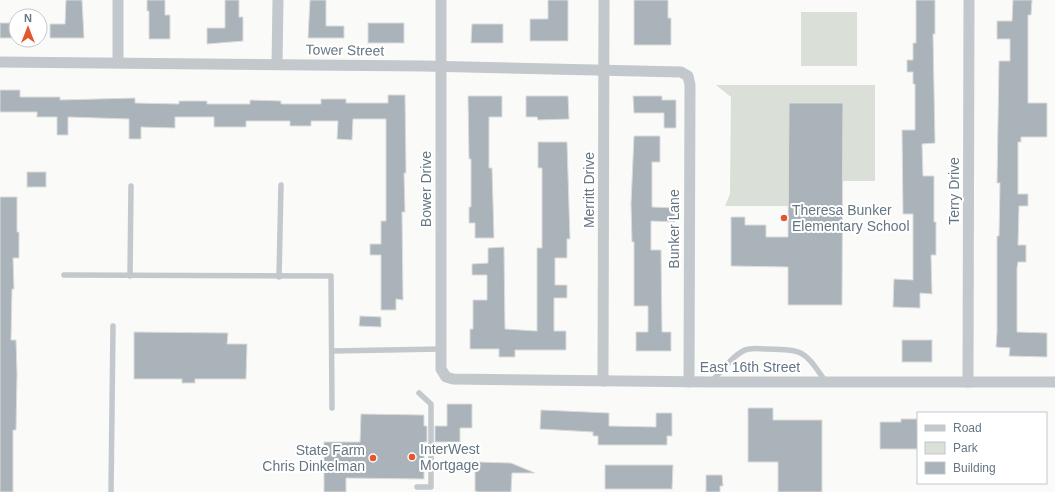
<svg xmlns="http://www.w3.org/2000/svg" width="1055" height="492" viewBox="0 0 1055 492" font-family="Arial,sans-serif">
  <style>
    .green { fill: #dadfd7 }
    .building { fill: #aab3b9; stroke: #dcdcda }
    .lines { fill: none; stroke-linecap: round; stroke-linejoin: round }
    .service { stroke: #c3c8cc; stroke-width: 5.5 }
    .minor { stroke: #c3c8cc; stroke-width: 11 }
    .poi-dot { fill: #e4572e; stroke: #fff; stroke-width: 1.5 }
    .labels { text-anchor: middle; stroke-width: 4; stroke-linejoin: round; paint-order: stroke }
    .street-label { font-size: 14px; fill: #657683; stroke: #fff }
    .poi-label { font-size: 14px; fill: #657683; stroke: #fff; text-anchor: start }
  </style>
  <rect width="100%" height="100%" fill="#fafaf8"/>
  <g class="green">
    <rect x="801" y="12" width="56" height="54"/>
    <polygon points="716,85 875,85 875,181 843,181 843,103 789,103 788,206 725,206 730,194 731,97"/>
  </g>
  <g class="building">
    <polygon points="66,0 82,0 84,38 50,38 50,24 65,24"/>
    <polygon points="147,0 165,0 165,15 170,15 170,39 149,39 149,11 147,11"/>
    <polygon points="225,0 239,0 239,17 243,17 243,41 207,44 207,28 225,28"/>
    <polygon points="310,0 326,0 326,26 344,26 344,38 308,38"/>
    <polygon points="548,0 568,0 568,41 530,41 530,19 548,19"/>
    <polygon points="634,0 668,0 668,18 671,18 671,45 634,45"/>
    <polygon points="916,0 935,0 935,34 933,34 935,143 922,144 923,176 934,176 934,222 936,222 936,255 931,255 932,294 920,293 920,308 893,307 894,279 913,280 913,214 903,214 902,130 915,130 915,84 913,84 913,72 907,72 907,60 913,60 913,43 916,43"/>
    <polygon points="1013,0 1032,0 1031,15 1028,15 1028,103 1047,103 1047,137 1021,137 1021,142 1018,142 1018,194 1028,194 1028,206 1019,206 1018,245 1026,245 1026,262 1018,262 1017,268 1017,332 1047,333 1047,357 1009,356 1010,348 996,347 997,332 997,236 999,236 1000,183 997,183 999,61 1010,61 1010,39 997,39 997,21 1012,21"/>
    <rect x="0" y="23" width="16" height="15"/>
    <rect x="368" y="23" width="36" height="20"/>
    <polygon points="472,24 503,24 503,43 471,43"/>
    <polygon points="0,90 20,90 20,97 60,97 60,100 135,98 135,103 179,104 179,101 207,101 207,104 250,104 250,100 281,101 281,104 321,104 321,99 346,99 346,103 388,103 388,95 405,95 406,173 404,173 405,212 402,212 403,300 396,299 396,310 381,310 381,255 370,255 370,244 381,244 381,221 386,221 386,119 353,119 352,140 337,139 338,121 311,121 311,126 290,126 290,121 246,121 246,127 214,127 214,117 175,117 175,128 141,127 141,139 129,139 129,119 68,117 68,135 57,135 57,117 37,117 37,112 0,112"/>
    <polygon points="468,96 502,96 502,117 489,117 489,168 492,168 494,238 475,238 475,223 469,223 469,207 471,207 471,159 469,159"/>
    <polygon points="526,96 568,96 569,119 538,120 537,117 526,117"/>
    <polygon points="633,96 662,96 662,100 676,100 676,128 664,128 664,113 634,113"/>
    <polygon points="789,103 843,103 842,305 788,305 788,267 731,266 731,217 745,217 745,225 766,225 766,237 788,237"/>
    <polygon points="634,136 660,136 660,162 652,162 652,207 675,208 675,222 651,221 651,250 661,250 662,332 671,332 671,351 636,351 636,332 648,332 648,306 634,306 634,242 632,242 631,204"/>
    <polygon points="538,142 567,142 570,239 567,239 567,258 555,258 555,285 567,285 567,298 554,298 554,331 566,331 566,350 515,350 515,357 499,357 499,349 470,349 470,329 473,329 473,300 487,300 487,275 472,275 472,264 488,263 488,248 504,247 505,329 537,331 537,248 542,248 542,168 538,168"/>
    <rect x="27" y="172" width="19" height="15"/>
    <polygon points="0,197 17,197 17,232 19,232 19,258 13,258 14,289 12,289 11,340 16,340 17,374 16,430 13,430 13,492 0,492"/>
    <polygon points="360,316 381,317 381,327 359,326"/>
    <polygon points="134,332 228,333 227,344 247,344 246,379 195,379 195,383 182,383 182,379 134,379"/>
    <rect x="902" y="340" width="30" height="22"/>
    <polygon points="447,404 472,404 472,428 460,428 460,442 435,442 435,426 447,426"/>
    <polygon points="748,408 773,408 773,420 822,420 822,492 778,492 778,462 748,462"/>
    <polygon points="541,410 609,413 609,426 656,427 656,413 672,413 672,436 667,436 667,445 598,445 598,436 593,436 593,432 540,429"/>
    <polygon points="361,414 424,415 424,426 427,426 427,442 424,442 424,479 346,478 346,492 324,492 324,442 360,442"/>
    <polygon points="901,419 917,419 918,449 880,449 880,422 901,422"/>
    <polygon points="478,462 511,463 535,473 512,473 511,492 478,492 475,491 475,470 478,470"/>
    <polygon points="605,465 673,465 672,489 605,489"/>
    <polygon points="706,475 722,475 723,486 720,486 720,492 706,492"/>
  </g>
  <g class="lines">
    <g class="service">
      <polyline points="64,275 331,276 332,408"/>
      <polyline points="130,276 131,186"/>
      <polyline points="279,277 281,185"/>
      <polyline points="332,351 441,349"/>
      <path d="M 712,381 C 721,372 731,357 743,351 C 750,347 759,349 767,349 C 806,350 804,351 826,382"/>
      <polyline points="417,487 431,487 431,404 419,393"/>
      <polyline points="111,492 113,326"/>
    </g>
    <g class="minor">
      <polyline points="118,0 118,62"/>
      <polyline points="441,0 441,369 446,377 453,379 712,382 1055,382"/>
      <polyline points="0,62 423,66 681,72 688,76 690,85 689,382"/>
      <polyline points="277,64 278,0"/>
      <polyline points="603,381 604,0"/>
      <polyline points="968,382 969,0"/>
    </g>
  </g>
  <g class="poi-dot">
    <circle cx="784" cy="218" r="4"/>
    <circle cx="412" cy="457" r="4"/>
    <circle cx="373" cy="458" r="4"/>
  </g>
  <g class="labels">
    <g class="street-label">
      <text transform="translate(345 50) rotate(1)" y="5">Tower Street</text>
      <text transform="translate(426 189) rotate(-90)" y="5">Bower Drive</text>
      <text transform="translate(589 190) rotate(-90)" y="5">Merritt Drive</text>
      <text transform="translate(954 191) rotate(-90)" y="5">Terry Drive</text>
      <text transform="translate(674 229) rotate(-90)" y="5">Bunker Lane</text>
      <text x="750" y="372">East 16th Street</text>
    </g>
    <g class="poi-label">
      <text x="792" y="215">Theresa Bunker<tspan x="792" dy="16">Elementary School</tspan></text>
      <text x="420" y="454">InterWest<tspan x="420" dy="16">Mortgage</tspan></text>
      <text x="365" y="455" text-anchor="end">State Farm<tspan x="365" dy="16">Chris Dinkelman</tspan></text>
    </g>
  </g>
  <rect x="917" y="412" width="130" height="72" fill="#ffffff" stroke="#c1c8cd"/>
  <rect x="925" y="425" width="20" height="6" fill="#c3c8cc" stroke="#c1c8cd"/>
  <text x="953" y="432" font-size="12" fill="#657683">Road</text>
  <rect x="925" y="442" width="20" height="12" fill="#dadfd7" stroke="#c1c8cd"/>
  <text x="953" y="452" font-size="12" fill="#657683">Park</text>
  <rect x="925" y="462" width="20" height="12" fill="#aab3b9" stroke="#c1c8cd"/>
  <text x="953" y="472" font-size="12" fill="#657683">Building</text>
  <g transform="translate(28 28)"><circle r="19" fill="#ffffff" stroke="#c1c8cd"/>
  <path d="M0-3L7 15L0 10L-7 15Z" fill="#e4572e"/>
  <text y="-6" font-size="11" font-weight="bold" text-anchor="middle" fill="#657683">N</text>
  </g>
</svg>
